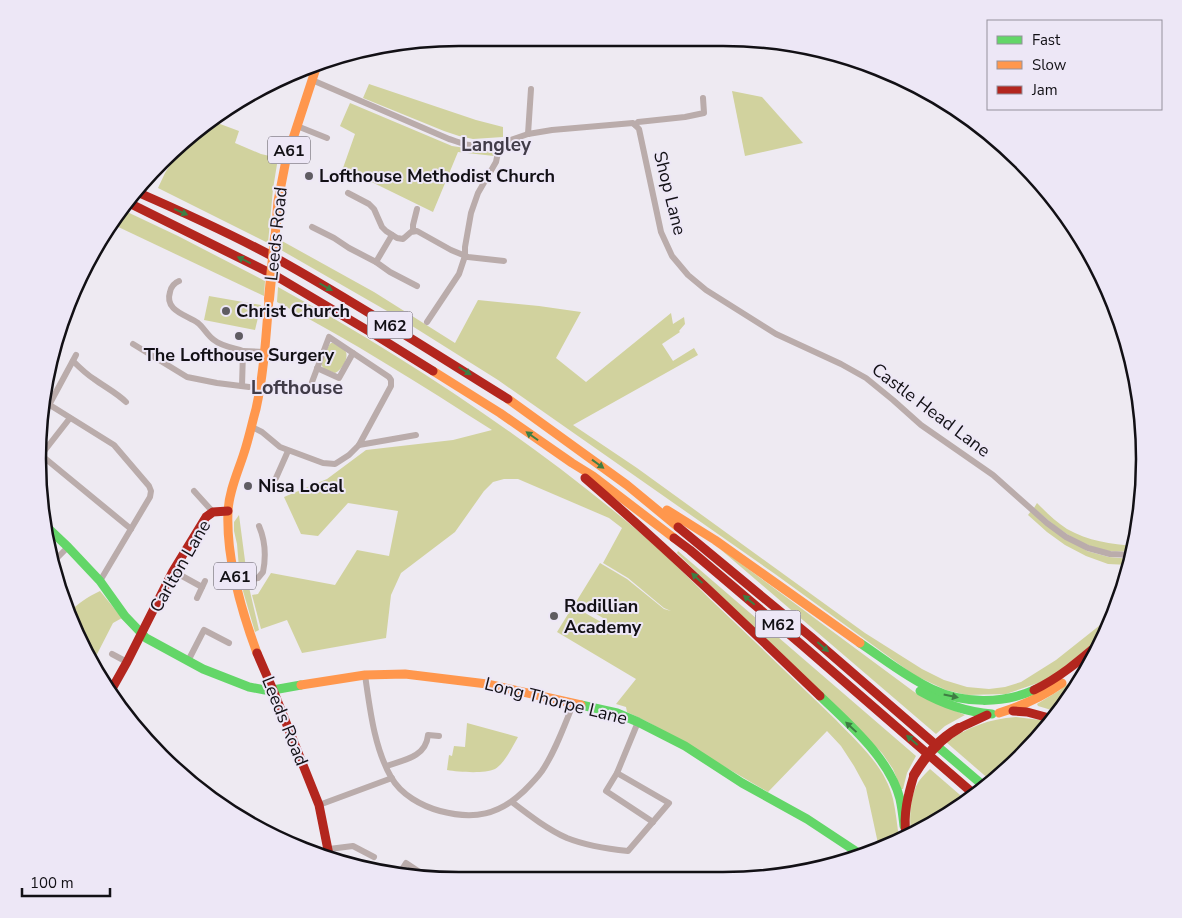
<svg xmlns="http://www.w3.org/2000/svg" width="1182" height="918" viewBox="0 0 1182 918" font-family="'Nunito Sans',sans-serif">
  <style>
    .green { fill: #d1d29e }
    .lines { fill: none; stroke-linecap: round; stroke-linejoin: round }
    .street { stroke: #baacab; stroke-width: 6 }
    .fast { stroke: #63d668; stroke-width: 9 }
    .slow { stroke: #ff974d; stroke-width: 9 }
    .jam { stroke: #b3261e; stroke-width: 9 }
    .slow-bridge { stroke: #ff974d; stroke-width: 10 }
    .jam-bridge { stroke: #b3261e; stroke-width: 10 }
    .oneway { fill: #3f7d43 }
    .poi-dot { fill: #5f5c62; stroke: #ede7f6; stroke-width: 2 }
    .labels { text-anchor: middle; stroke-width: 4; stroke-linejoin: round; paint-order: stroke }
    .shield { fill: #ede7f6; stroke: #545058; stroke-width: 1 }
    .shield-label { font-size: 16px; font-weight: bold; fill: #121015 }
    .poi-label { font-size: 18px; font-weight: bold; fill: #121015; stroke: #ede7f6; text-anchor: start }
    .street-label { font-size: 18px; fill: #121015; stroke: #ede7f6 }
    .neighbourhood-label { font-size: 19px; font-weight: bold; fill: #413c48; stroke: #ede7f6 }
    .quarter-label { font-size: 20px; font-weight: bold; fill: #413c48; stroke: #ede7f6 }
    .rim { fill: none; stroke: #121015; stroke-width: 2.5 }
  </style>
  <rect width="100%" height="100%" fill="#eeeaf2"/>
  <g class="green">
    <polygon points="369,84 476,120 503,127 503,137 473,139 459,136 444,131 363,98"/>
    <polygon points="732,91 762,97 803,143 745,156"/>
    <polygon points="350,103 452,146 465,148 488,149 492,152 494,156 458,152 433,212 343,168 355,134 340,126"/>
    <polygon points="212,121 239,131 235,143 261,154 278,158 273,189 268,243 158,188 165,173 182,145"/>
    <polygon points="123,210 178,236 265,281 264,296 112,224"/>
    <polygon points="282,241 374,292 455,343 478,300 539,306 581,312 556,358 586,382 671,313 673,324 684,317 685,324 679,331 680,332 662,344 673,361 694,348 698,355 573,425 637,468 865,633 922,669 944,680 967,687 989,689 1005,687 1021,682 1056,660 1114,614 1106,633 1058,672 1041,682 1006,694 967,695 946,690 914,675 775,574 498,380 401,319 281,250"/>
    <path d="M 278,287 C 405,357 526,437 637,530 C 663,552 687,576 711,600 C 753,640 795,680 836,720 C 859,744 885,766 893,799 C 896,812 897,825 899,838 L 879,848 L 866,788 L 854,766 L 841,746 L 827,731 L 768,792 L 648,722 L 627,712 L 626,707 L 616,704 L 636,679 L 557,632 L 573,606 L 601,622 L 603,618 L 576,602 L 600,563 L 627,579 L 664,609 L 671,611 L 664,608 L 628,578 L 603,563 L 622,528 L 609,518 L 518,479 L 504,479 L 493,482 L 484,491 L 455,532 L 401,573 L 391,595 L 386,638 L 302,653 L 287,620 L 261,629 L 252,595 L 258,594 L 271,573 L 335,585 L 357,550 L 389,556 L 398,511 L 348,503 L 318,536 L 301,534 L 284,497 L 327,479 L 366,450 L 453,440 L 492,430 C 421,385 351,340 277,302 Z"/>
    <polygon points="209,296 261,305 255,330 204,320"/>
    <path d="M 331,343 L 333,343 C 336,345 341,347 344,349 C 351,356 342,370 335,373 C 330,371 322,370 321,363 L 329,345 Z"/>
    <path d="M 1037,503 C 1046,512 1056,522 1067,529 C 1088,541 1111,544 1135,546 L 1133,552 C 1125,551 1117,552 1109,551 C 1077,545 1057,528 1034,508 Z"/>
    <polygon points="1031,511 1087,551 1109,557 1131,559 1129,565 1108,564 1086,556 1065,545 1047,532 1028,515"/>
    <polygon points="239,515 247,576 241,573 239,568 237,544 234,531 234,522"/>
    <polygon points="720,549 732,557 917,694 965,715 945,726 936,734"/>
    <polygon points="678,551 916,756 907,773 903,789 901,789 893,769 882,753 677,553"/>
    <polygon points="248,583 259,630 255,632 243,591 245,585"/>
    <path d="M 100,591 L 122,618 L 113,623 L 93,662 L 69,614 C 77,603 88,597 100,591 Z"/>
    <polygon points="1087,668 1073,693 1058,712 1038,706 1037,704 1060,690"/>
    <path d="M 1016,717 L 1040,720 L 1049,723 L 1021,757 L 991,781 L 946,742 C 969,727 988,719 1016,717 Z"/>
    <path d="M 467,723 L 518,737 C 513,746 504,764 495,769 C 484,774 459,772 447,770 L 449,755 L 452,756 L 454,746 L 465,747 Z"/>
    <path d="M 930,769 L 967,801 L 957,810 L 911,832 C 909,816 910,795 919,781 C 922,777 926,773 930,769 Z"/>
  </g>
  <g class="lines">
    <g class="street">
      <path d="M 312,80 L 449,139 C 456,141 462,144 470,145 C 480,146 489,144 499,148"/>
      <polyline points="635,125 638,122 685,117 704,113 703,98"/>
      <polyline points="297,126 327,138"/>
      <polyline points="528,134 531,89"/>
      <polyline points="348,193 369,204 374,209 382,227 386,231 397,238 403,239 411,232 417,231 451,250 468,257 504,261"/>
      <polyline points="312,227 334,238 349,248 376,262 390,272 417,286"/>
      <polyline points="413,231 413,225 417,209"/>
      <polyline points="376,262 392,235"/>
      <path d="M 179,281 C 174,283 171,287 170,292 C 164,311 187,315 198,323 C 204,328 208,336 214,340 C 221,346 234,348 243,351"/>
      <polyline points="427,322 459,274 465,256 465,247 471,213 478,193 496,162 499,148 508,141 528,134 552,130 633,123 639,129 661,232 672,256 688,275 706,290 776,334 841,364 866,378 893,400 921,425 993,475 1047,523 1066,537 1088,548 1110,554 1132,555"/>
      <polyline points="133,344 187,377 217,383 249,387"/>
      <path d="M 73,361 C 80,368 86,374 94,379 C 105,387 117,393 126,402"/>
      <polyline points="317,368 339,378 353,353"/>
      <polyline points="242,386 243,351 264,352"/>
      <polyline points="45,402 114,445 149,486 151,491 150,497 100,581"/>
      <polyline points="49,405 76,355"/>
      <polyline points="252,427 262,432 280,447 323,463 335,464 349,455 359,445 391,386 391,380 389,377 329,337 312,382"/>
      <polyline points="359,445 416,435"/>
      <polyline points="41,455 131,529"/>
      <polyline points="38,459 70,418"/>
      <polyline points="276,478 288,451"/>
      <polyline points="194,491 213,512"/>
      <polyline points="55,560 68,547"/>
      <polyline points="173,571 202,587"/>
      <path d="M 236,582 L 258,578 L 263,572 C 266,557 265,540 259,526"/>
      <polyline points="197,598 205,581"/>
      <polyline points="112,654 127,662"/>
      <polyline points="188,661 204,630 229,643"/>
      <path d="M 365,675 C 370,709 374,747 391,777 C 401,795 422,806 440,811 C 474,820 499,815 524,791 C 530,785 537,778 542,771 C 556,750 564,726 574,702"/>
      <polyline points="638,722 617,773 606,791 653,822"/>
      <path d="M 386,766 C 404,760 426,757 428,735 L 439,736"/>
      <path d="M 512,802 C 529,815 547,829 567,838 C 587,846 608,849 628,851 L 669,803 L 617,773"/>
      <polyline points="319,805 392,778"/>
      <polyline points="329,849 353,846 374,857"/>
      <polyline points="398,876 406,863 427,877"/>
    </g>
    <g class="fast">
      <polyline points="49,529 68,547 100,581 125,616 146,638 203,669 249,687 265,690 273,690 301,685"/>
      <path d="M 860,643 C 884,659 906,677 932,689 C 963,704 1003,704 1034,690"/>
      <path d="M 920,691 C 943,704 966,712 992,714"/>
      <path d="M 820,696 C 849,724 890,759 900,799 C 902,808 903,817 904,826"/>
      <polyline points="581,705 617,713 638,722 685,746 742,783 807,819 863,856"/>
      <polyline points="937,746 985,787"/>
    </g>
    <g class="slow">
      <polyline points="275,237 278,201 286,160 317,65"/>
      <polyline points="433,371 500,413 572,463 593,476 674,538"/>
      <polyline points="508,399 627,485 678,527"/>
      <polyline points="667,510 715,540 860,643"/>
      <path d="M 257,653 C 241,610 226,557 228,511 C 229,491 238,472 244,453 C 249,438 252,423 256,409 C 264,373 266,335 269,299"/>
      <polyline points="301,685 365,675 405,674 487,684 581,705"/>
      <path d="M 999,713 C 1022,706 1042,697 1062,683"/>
    </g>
    <g class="jam">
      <path d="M 137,192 C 185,213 234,235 281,261 C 358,304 432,352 508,399"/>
      <polyline points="129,203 276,276 372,333 433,371"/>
      <path d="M 585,478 C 666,548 743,622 820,696"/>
      <polyline points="678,527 811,637 937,746"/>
      <polyline points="674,538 690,550 802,645 975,795"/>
      <polyline points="257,653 273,690 319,805 330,860"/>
      <path d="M 1034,690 C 1059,678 1079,661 1100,643"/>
      <polyline points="109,694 127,662 173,571 206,517 213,512 228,511"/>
      <polyline points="1013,711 1027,712 1053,719"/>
      <polyline points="959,728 987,715"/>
      <path d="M 906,835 C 903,814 908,795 914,775"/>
    </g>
    <polyline class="slow-bridge" points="269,299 275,237"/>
    <path class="jam-bridge" d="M 914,775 C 926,755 939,739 959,728"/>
  </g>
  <defs><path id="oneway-solid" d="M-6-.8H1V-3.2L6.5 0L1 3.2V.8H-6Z" transform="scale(1.25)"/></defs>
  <g class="oneway">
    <use href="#oneway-solid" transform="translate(181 212) rotate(24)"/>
    <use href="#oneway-solid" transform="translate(244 260) rotate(-154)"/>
    <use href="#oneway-solid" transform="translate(326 287) rotate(30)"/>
    <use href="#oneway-solid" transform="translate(465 371) rotate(32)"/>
    <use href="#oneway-solid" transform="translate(532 436) rotate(-145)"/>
    <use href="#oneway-solid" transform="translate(598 464) rotate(36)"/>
    <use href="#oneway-solid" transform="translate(697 578) rotate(-137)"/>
    <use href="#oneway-solid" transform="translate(749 600) rotate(-140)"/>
    <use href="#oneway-solid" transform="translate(823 647) rotate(41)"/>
    <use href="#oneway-solid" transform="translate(951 696) rotate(12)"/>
    <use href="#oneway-solid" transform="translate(851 727) rotate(-137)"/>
    <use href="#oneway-solid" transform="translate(912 740) rotate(-139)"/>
  </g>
  <g class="poi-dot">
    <circle cx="309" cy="176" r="5"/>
    <circle cx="226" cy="311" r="5"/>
    <circle cx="239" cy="336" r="5"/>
    <circle cx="248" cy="486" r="5"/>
    <circle cx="554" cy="616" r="5"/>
  </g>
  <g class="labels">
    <g class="shield">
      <rect x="268" y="136.5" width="42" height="27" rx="4"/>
      <rect x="367.5" y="311.5" width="45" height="27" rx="4"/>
      <rect x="214" y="562.5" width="42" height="27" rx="4"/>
      <rect x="755.5" y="610.5" width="45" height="27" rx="4"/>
    </g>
    <g class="shield-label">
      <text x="289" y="156">A61</text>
      <text x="390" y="331">M62</text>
      <text x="235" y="582">A61</text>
      <text x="778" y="630">M62</text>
    </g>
    <g class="poi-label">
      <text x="319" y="182">Lofthouse Methodist Church</text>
      <text x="236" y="317">Christ Church</text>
      <text x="239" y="361" text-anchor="middle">The Lofthouse Surgery</text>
      <text x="258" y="492">Nisa Local</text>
      <text x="564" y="612">Rodillian<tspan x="564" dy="21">Academy</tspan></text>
    </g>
    <g class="street-label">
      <text transform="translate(670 193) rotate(76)" y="6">Shop Lane</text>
      <text transform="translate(276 234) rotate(-84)" y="6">Leeds Road</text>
      <text transform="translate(931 410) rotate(37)" y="6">Castle Head Lane</text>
      <text transform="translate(180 566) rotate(-60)" y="6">Carlton Lane</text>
      <text transform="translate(556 701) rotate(14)" y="6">Long Thorpe Lane</text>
      <text transform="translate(285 721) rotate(68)" y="6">Leeds Road</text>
    </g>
    <g class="neighbourhood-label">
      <text x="496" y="151">Langley</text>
    </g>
    <g class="quarter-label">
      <text x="297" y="394">Lofthouse</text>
    </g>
  </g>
  <path d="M0 0H1182V918H0ZM459 46H723A413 413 0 0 1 1136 459V459A413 413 0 0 1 723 872H459A413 413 0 0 1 46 459V459A413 413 0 0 1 459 46Z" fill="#ede7f6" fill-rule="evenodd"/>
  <path class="rim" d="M459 46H723A413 413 0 0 1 1136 459V459A413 413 0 0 1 723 872H459A413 413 0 0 1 46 459V459A413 413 0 0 1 459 46Z"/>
  <rect x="987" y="20" width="175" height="90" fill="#ede7f6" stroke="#95919c"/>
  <rect x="997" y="36" width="25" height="8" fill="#63d668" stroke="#95919c"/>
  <text x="1032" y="45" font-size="15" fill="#121015">Fast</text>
  <rect x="997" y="61" width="25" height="8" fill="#ff974d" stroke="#95919c"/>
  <text x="1032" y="70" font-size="15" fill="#121015">Slow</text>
  <rect x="997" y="86" width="25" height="8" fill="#b3261e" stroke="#95919c"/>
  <text x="1032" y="95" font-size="15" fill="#121015">Jam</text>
  <path d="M22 888v8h88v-8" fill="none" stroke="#121015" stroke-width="2.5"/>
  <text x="30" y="888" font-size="15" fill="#121015" stroke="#ede7f6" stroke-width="4" paint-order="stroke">100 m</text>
</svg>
